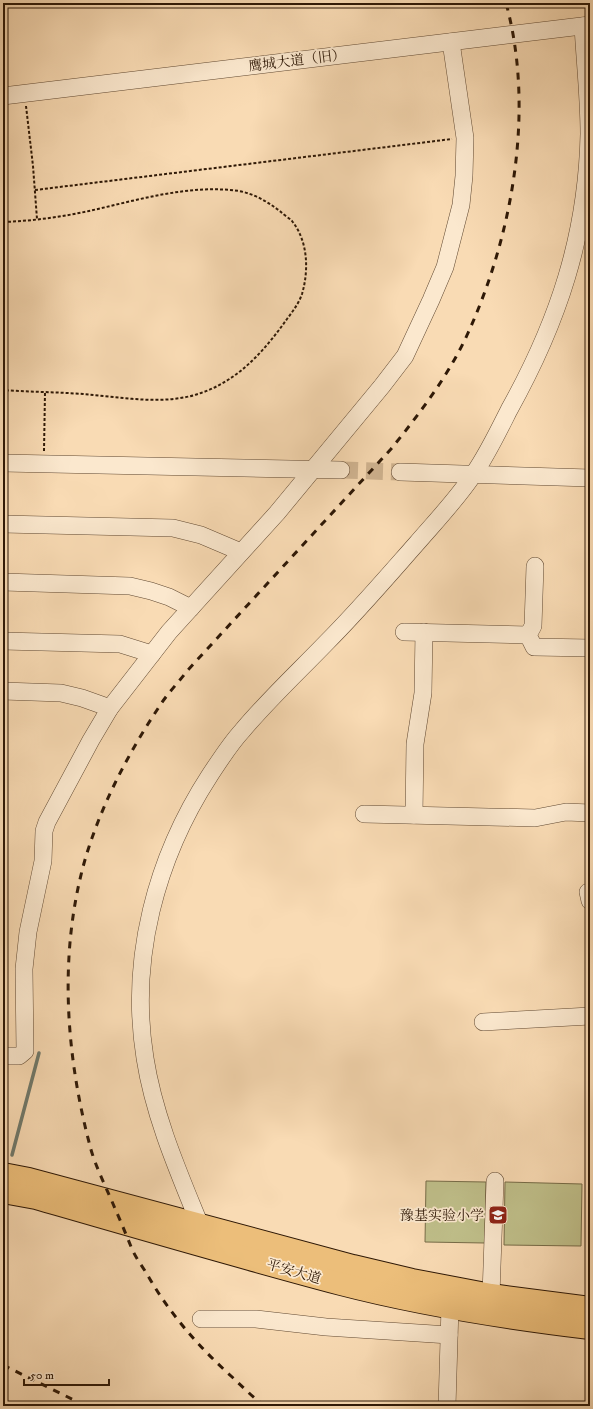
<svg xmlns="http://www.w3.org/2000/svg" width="593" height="1409" viewBox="0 0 593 1409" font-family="'IM FELL DW Pica','Noto Serif SC',serif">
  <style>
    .garden { fill: #c0c08b; stroke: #776c48 }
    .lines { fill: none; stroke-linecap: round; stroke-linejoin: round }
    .stream { stroke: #717a6c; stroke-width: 3.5 }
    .minor-tunnel { stroke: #d0b491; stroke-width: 17; stroke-dasharray: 17 8; stroke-linecap: butt }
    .minor-casing { stroke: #614932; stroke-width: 18 }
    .major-casing { stroke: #2e1806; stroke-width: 24 }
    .path { stroke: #2e1806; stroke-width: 2; stroke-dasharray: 3 2; stroke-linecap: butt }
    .minor { stroke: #fbe8ce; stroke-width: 17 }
    .major { stroke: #ecbe7a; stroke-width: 22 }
    .rail { stroke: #2e1806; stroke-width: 3; stroke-dasharray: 7 7; stroke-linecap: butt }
    .labels { text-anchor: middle; stroke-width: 3.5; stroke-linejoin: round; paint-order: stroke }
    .street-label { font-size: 14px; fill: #2e1806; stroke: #fbe8ce }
    .poi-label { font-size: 14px; fill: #2e1806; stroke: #fbe8ce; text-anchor: end }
  </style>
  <rect width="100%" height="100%" fill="#f9dbb4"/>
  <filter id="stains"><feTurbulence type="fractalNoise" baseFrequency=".005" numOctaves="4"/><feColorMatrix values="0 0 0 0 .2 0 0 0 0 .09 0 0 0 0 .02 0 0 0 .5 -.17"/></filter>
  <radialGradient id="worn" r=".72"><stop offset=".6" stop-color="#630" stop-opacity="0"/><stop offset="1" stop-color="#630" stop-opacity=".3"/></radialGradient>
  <g class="garden">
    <polygon points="426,1181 486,1182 485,1243 425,1242"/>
    <polygon points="505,1182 582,1184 581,1246 504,1245"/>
  </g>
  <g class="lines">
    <polyline class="stream" points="12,1155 39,1053"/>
    <polyline class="minor-tunnel" points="341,470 400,472"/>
    <g class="minor-casing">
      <g id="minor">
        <polyline points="3,96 590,25"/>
        <polyline points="3,463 341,470"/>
        <polyline points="400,472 590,478"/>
        <polyline points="3,524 173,528 201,535 241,552"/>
        <polyline points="535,566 533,626 528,635 534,647 590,648"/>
        <polyline points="3,582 130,586 151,591 169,597 191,608"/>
        <polyline points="404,632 528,635"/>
        <polyline points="3,641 120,644 152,654"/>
        <polyline points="3,691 61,693 82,698 110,708"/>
        <polyline points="364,814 535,818 566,812 590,813"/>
        <polyline points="414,815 415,744 423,693 424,632"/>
        <polyline points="588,892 590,901"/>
        <polyline points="483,1022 590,1016"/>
        <polyline points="3,1056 19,1056 25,1051 24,969 28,932 43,861 44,831 47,822 91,740 110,708 169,632 277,513 382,386 405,356 431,300 445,267 461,205 464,176 465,138 451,42"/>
        <path d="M 200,1225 C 178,1171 154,1116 145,1058 C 129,959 156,858 210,775 C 220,760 230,744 242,731 C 268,700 298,672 326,643 C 358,611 387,577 417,543 C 436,521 457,499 473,475 C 487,455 498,432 509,410 C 558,322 587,236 589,134 C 589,98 585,62 583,26"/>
        <polyline points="489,1307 491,1295 495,1181"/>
        <polyline points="201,1319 256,1319 326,1327 449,1335"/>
        <polyline points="447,1406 450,1307"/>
      </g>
    </g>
    <g class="major-casing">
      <g id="major">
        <polyline points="3,1174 29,1179 353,1266 412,1280 491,1295 590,1308"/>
        <path d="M 3,1192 L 36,1198 C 137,1227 239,1257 341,1284 C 422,1305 506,1318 590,1328"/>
      </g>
    </g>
    <g class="path">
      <polyline points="26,106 33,166 37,219"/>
      <polyline points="35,190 452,139"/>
      <path d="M 3,222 C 32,221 61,217 89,211 C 138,200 189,184 239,191 C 255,194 268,202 281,212 C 284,215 289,218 292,221 C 308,241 309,270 302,294 C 299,303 293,311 287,319 C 265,350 239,380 201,393 C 164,406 121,397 83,394 C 56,392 30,392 3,390"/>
      <polyline points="44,451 45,392"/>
    </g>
    <use href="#minor" class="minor"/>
    <use href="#major" class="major"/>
    <g class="rail">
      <polyline points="3,1365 86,1406"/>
      <path d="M 265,1406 C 253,1398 242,1386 231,1376 C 198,1346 169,1313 147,1274 C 142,1266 136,1258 132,1249 C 127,1237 122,1224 116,1211 C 108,1191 95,1166 90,1146 C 66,1055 59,958 83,867 C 98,811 127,755 159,707 C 167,694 178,683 187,671 L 391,449 C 420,413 449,375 468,333 C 513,234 535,109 506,3"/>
    </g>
  </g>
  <defs>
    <g id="school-square" transform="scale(1)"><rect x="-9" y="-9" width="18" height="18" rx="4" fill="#8f2418" stroke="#fbe8ce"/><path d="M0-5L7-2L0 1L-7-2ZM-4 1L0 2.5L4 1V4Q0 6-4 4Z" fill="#fff"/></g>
  </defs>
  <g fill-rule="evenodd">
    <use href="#school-square" x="498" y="1215"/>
  </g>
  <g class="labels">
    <g class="street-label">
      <text transform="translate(297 60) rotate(-7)" y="5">鹰城大道（旧）</text>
      <text transform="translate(294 1271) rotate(16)" y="5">平安大道</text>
    </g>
    <g class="poi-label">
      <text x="484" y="1220">豫基实验小学</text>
    </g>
  </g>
  <rect width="593" height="1409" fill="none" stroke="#f9dbb4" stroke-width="16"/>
  <rect x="4" y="4" width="585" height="1401" fill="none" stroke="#2e1806" stroke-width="2"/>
  <rect x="8" y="8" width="577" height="1393" fill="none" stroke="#2e1806"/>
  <path d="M24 1379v6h85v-6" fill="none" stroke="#2e1806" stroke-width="2"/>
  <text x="30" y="1379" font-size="12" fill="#2e1806" stroke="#fbe8ce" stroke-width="3" paint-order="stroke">50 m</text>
  <rect width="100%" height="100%" filter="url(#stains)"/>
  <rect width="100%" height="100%" fill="url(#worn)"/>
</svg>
